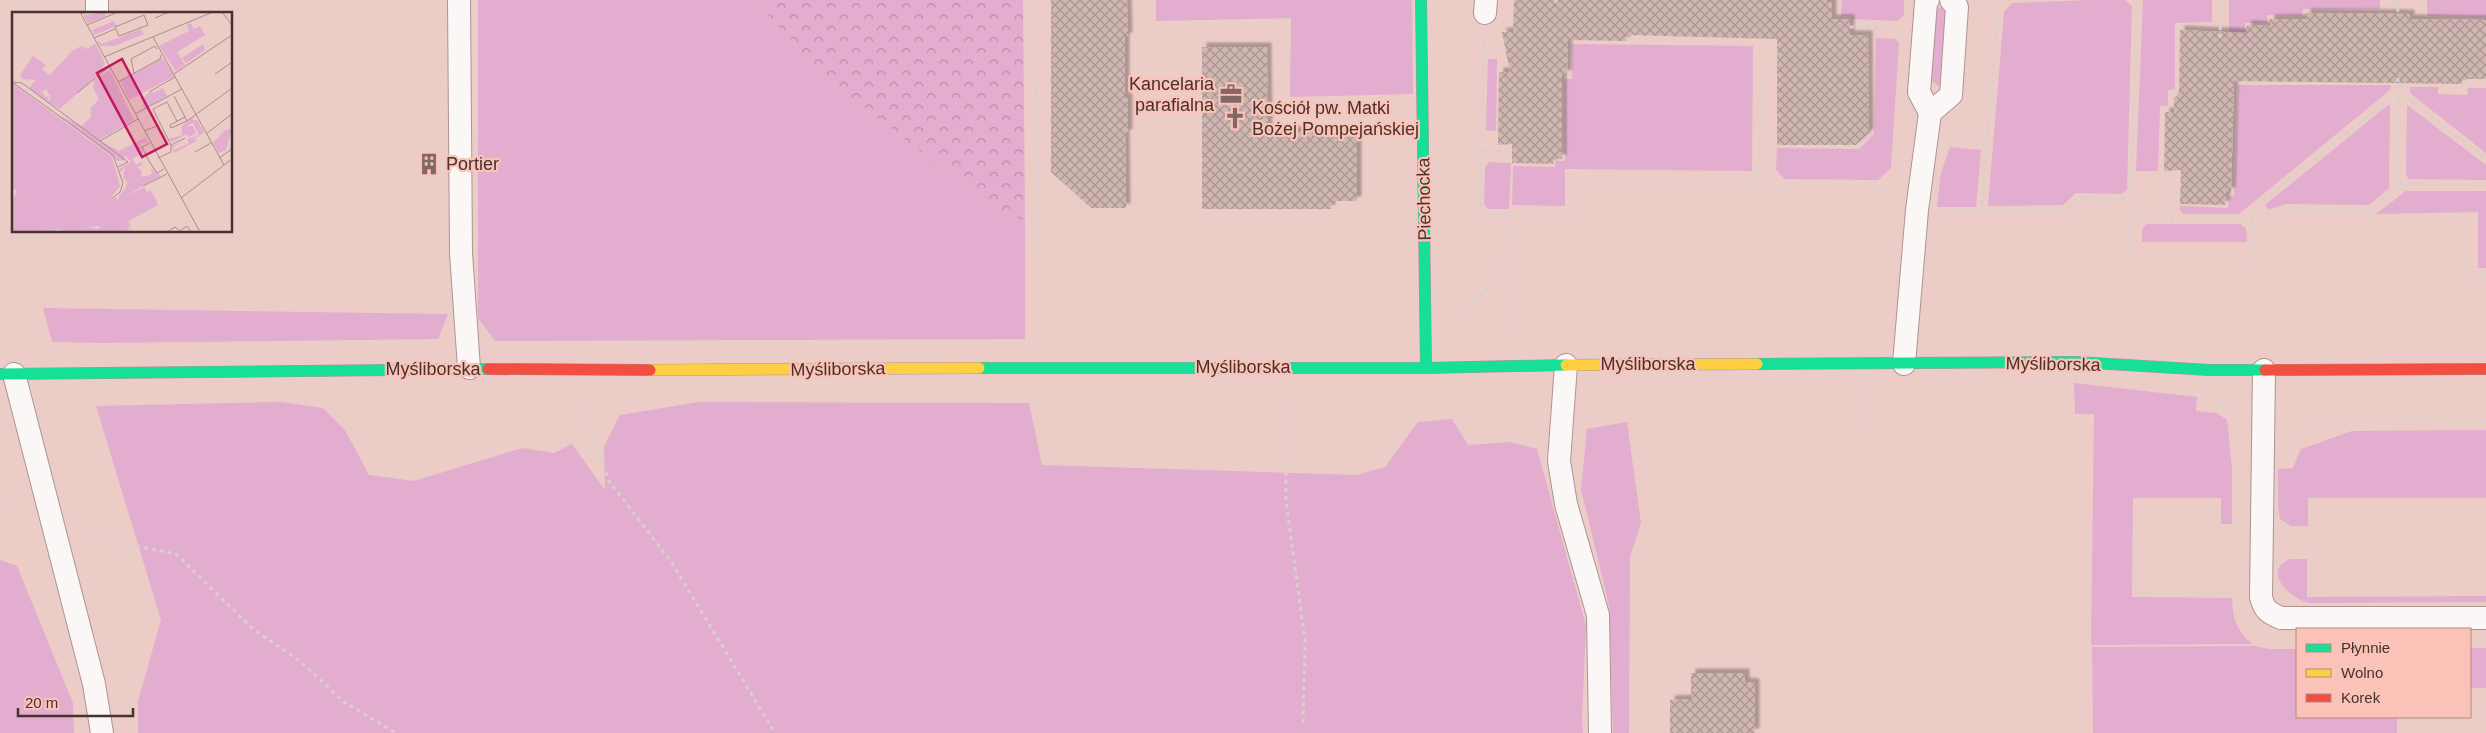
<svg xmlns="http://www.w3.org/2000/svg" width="2486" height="733" viewBox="0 0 2486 733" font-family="Arial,sans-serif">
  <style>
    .green { fill: #e2adce }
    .forest { fill: url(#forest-crowns) }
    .building { fill: url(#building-cross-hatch); filter: url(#shadow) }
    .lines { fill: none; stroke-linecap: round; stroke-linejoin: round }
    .lane-casing { stroke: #ac9491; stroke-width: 24 }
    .fast-casing { stroke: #ac9491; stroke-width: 12 }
    .slow-casing { stroke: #ac9491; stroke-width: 12 }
    .jam-casing { stroke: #ac9491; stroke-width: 12 }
    .path { stroke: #d9cfce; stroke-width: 3; stroke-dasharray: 4 4; stroke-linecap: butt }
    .lane { stroke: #fcf7f7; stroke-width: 22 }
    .fast { stroke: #16e098; stroke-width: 11 }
    .slow { stroke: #ffcf43; stroke-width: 11 }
    .jam { stroke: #f24e42; stroke-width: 11 }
    .labels { text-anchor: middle; stroke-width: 4.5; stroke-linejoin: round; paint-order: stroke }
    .poi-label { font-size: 18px; fill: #48322e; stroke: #fbc2b8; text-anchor: start }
    .street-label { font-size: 18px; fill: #48322e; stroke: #fbc2b8 }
    .inset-road { fill: none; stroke: #aa8e8a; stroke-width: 1 }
    .view { fill: #c2185b; fill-opacity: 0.15; stroke: #c2185b; stroke-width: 2.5 }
    .inset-edge { fill: none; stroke: #48322e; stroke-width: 2.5 }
  </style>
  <defs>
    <pattern id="forest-crowns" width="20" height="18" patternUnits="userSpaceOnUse" patternTransform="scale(1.25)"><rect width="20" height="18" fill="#e2adce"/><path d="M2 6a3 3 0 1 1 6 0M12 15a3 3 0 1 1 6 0" fill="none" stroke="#b98da8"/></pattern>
    <pattern id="building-cross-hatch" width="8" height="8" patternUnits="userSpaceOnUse" patternTransform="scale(1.25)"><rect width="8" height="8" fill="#cfb6b2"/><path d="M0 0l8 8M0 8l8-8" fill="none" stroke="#aa9591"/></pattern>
    <filter id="shadow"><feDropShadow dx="4.5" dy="-4.5" stdDeviation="1" flood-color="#0004"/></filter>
  </defs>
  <rect width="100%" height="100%" fill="#ecccc7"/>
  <g class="green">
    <polygon points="478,0 755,0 821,74 991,206 1025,221 1025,339 495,341 478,318"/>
    <polygon points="1156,0 1412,0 1413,94 1290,97 1291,18 1156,21"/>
    <polygon points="1842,0 1904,0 1904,15 1897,21 1852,19 1852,16 1841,16"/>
    <polygon points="2090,0 2125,0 2132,6 2127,189 2122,194 2076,193 2063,205 1988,206 2004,12 2012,3"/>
    <polygon points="2143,0 2212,0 2212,22 2175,23 2175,89 2168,90 2168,106 2160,106 2158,171 2136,171"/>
    <polygon points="2229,0 2380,0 2380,9 2303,9 2302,16 2267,15 2267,23 2245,23 2245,37 2229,36"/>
    <polygon points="2427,0 2486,0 2486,17 2427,16"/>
    <polygon points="1944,7 1946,10 1942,82 1938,86 1931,80 1936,11 1937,8"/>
    <polygon points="1876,38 1895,39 1899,43 1891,168 1878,180 1785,179 1776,170 1777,148 1859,149 1874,134"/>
    <polygon points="1572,44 1753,46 1752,171 1565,169 1565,206 1512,205 1513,166 1555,167 1556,161 1565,161 1565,79 1572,79"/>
    <polygon points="1488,59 1497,59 1496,131 1486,130"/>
    <polygon points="2238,85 2391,85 2390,90 2239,214 2183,214 2180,210 2180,206 2228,208 2229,196 2234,196"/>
    <polygon points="2410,87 2438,87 2438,94 2467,95 2468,88 2486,88 2486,153 2410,93"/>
    <polygon points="2388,105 2390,105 2389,188 2369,205 2286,204 2268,210 2265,205"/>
    <polygon points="2407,105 2486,165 2486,180 2408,179 2406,173"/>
    <polygon points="1950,147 1981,150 1976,207 1937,207 1941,173"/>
    <polygon points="1489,162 1511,163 1509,209 1488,209 1484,204 1485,168"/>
    <polygon points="2406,191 2486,191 2486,268 2478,268 2478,212 2376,214"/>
    <polygon points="2147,224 2240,224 2246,228 2247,242 2142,242 2142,229"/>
    <polygon points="43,308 448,314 438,339 100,343 52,342"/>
    <path d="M 2074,383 L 2197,397 L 2196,411 L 2217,413 L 2227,420 L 2232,468 L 2232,524 L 2221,524 L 2221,498 L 2133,498 L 2132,597 L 2232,598 C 2233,619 2236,631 2253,644 L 2091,645 L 2094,414 L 2075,414 Z"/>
    <polygon points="281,402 323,408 345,430 369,475 414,481 522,448 554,453 572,444 605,490 604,447 620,415 698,402 1029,403 1042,465 1357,475 1385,467 1418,422 1452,419 1468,445 1510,442 1537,449 1586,626 1582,719 1583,733 138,733 138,701 161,620 96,406"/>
    <polygon points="1627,422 1641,523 1630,557 1629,733 1613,733 1609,605 1581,489 1587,429"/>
    <polygon points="2486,430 2486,498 2308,498 2308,526 2291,526 2280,519 2278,507 2278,469 2293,468 2301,449 2352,431"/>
    <path d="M 2290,559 L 2307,559 L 2307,597 L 2486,596 L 2486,602 L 2308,603 C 2290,598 2261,571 2290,559 Z"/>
    <polygon points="0,560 17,566 73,703 74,733 0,733"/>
    <polygon points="2255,646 2269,649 2297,649 2297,717 2397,717 2397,733 2093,733 2092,647"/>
    <rect x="2470" y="648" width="16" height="40"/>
  </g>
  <polygon class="forest" points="755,0 1023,0 1025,221 991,206 821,74"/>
  <g class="building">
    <polygon points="1051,0 1127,0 1128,37 1125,37 1125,98 1128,98 1128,134 1125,134 1126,208 1091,208 1051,172"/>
    <polygon points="1514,0 1827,0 1827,2 1832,2 1832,19 1850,19 1850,35 1868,35 1869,133 1856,145 1777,145 1777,39 1626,35 1626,41 1568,40 1567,75 1562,74 1562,159 1553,158 1553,164 1512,163 1512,144 1498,145 1499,72 1510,72 1502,32 1513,32"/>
    <polygon points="2306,13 2410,14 2410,19 2486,20 2486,79 2462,79 2462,84 2234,81 2231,192 2226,192 2225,205 2180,204 2181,170 2164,171 2165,112 2174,112 2174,97 2179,96 2180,30 2247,33 2247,25 2270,26 2270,19 2306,19"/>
    <polygon points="1202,47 1267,47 1268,131 1357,131 1357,201 1331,201 1331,209 1202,209"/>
    <polygon points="1691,673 1745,673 1745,682 1755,683 1755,733 1670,733 1670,700 1691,699"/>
  </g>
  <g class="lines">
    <g class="lane-casing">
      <g id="lane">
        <polyline points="97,0 97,14"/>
        <polyline points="459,0 461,253 469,368"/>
        <polyline points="1485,13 1486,0"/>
        <polyline points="1930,113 1951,95 1957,7 1951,0"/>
        <polyline points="1904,364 1917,210 1930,113 1919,92 1926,2 1928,0"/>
        <polyline points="1566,365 1559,461 1566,504 1598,615 1600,733"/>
        <path d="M 2264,370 L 2261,597 C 2264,610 2269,613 2281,618 L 2486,618"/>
        <polyline points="14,374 94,684 102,733"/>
      </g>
    </g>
    <g class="fast-casing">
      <g id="fast">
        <polyline points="1421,0 1426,368"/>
        <polyline points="1757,364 2077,362 2209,370 2265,370"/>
        <polyline points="979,368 1426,368 1566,365"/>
        <polyline points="0,374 488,369"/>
      </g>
    </g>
    <g class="slow-casing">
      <g id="slow">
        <polyline points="1566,365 1757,364"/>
        <polyline points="650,370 979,368"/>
      </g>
    </g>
    <g class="jam-casing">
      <g id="jam">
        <polyline points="488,369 650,370"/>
        <polyline points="2265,370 2486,369"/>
      </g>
    </g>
    <g class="path">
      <polyline points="1034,0 1038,245"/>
      <polyline points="1556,0 1556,3"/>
      <polyline points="2397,0 2398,14"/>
      <polyline points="22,14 31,0"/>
      <polyline points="1850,27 1894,28"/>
      <polyline points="2,37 14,23"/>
      <polyline points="2220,38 2221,0"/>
      <polyline points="1484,44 1480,213 1504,214 1505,332"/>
      <polyline points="1958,141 1987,144"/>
      <polyline points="1481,151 1506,151 1506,144"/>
      <polyline points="1759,185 1762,83 1776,66 1776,47"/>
      <polyline points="2397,186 2398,77"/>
      <polyline points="1948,210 1981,210 1999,0"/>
      <polyline points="1981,210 2068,209 2079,198 2130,199"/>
      <polyline points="1504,214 1574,212 1575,185 1889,187"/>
      <polyline points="2130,218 2251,219 2286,209 2370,209 2399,184 2486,185"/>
      <polyline points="2172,218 2172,171"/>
      <polyline points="1504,231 1519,231"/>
      <polyline points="2129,258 2137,0"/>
      <polyline points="2251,259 2251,219 2256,206 2389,99 2410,99 2486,159"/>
      <polyline points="2465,260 2479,275 2486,275"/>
      <polyline points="1460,311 1488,288 1504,266"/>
      <polyline points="1856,396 1857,424"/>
      <polyline points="1286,400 1286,501 1305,640 1303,726"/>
      <polyline points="584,404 586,421 609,481 672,563 775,733"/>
      <polyline points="2220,405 2232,412"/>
      <polyline points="2295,435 2324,420 2486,421"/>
      <polyline points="0,498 15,507"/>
      <polyline points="89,537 176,554 253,629 301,662 344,702 396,733"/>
      <polyline points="2136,542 2136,592 2230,593"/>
      <polyline points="2314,588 2315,542"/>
      <polyline points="2470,714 2486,713"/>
    </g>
    <use href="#lane" class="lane"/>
    <use href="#fast" class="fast"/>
    <use href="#slow" class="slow"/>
    <use href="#jam" class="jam"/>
  </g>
  <defs>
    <g id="office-bare" transform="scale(1.725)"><path d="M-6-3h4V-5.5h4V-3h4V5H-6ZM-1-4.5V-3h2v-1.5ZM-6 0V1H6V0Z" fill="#816864" stroke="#fbc2b8" stroke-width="2.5" paint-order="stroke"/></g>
    <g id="church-bare" transform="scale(1.725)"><path d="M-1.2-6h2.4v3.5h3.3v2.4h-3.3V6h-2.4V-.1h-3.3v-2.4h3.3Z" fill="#816864" stroke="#fbc2b8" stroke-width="2.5" paint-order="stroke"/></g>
    <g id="building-bare" transform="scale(1.725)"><path d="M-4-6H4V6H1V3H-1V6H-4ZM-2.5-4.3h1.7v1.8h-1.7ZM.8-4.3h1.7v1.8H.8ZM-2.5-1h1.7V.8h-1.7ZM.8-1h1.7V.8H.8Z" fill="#816864" stroke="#fbc2b8" stroke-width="2.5" paint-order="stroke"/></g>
  </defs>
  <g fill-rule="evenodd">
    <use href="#office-bare" x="1231" y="94"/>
    <use href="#church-bare" x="1235" y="118"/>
    <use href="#building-bare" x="429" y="164"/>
  </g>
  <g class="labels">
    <g class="poi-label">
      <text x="1214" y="90" text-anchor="end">Kancelaria<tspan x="1214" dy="21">parafialna</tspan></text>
      <text x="1252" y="114">Kościół pw. Matki<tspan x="1252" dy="21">Bożej Pompejańskiej</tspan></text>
      <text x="446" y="170">Portier</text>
    </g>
    <g class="street-label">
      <text transform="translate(1424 199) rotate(-91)" y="6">Piechocka</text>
      <text x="1648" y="370">Myśliborska</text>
      <text transform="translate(2053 364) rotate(1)" y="6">Myśliborska</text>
      <text x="1243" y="373">Myśliborska</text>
      <text x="433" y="375">Myśliborska</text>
      <text transform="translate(838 369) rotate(-1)" y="6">Myśliborska</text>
    </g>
  </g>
  <g transform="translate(12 12)">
    <rect width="220" height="220" fill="#ecccc7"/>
    <path d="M 70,0 L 74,3 L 92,0 L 94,4 L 76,11 ZM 179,11 L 182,17 L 188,14 L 193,23 L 165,40 L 173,53 L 164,59 L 147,34 L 177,19 L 175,12 ZM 129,17 L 132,22 L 102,34 L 88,34 L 85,29 L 90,32 ZM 191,32 L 193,38 L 174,51 L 170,46 ZM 70,34 L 71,37 L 81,39 L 91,58 L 48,97 L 36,90 L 39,84 L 35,80 L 37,77 L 30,79 L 33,85 L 37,84 L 35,89 L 17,76 L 24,68 L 11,67 L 8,63 L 21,44 L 34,53 L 30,58 L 38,63 L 61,38 ZM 151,46 L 162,64 L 149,71 L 142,63 L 124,73 L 121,86 L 117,88 L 108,69 ZM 98,58 L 122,108 L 87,128 L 107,139 L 134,125 L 136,131 L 128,131 L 131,141 L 120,147 L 124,153 L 129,150 L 131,153 L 124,155 L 129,158 L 130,165 L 140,162 L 139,156 L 149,164 L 132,173 L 127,167 L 117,169 L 111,166 L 113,154 L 109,160 L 107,157 L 119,150 L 113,143 L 112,148 L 106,149 L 46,103 L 70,114 L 79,105 L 79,96 L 87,87 L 81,76 L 82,68 ZM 0,71 L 100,145 L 108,174 L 96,189 L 104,185 L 106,189 L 108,182 L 111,186 L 132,175 L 135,180 L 139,178 L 146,193 L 116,209 L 121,220 L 115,212 L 118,220 L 91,214 L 75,215 L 51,206 L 52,216 L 36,214 L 24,191 L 15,183 L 8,189 L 0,190 L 5,179 L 0,176 ZM 151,76 L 155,84 L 132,97 L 130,87 L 139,79 L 141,81 ZM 183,104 L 180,108 L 185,108 L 192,120 L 182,127 L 186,128 L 162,141 L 160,134 L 172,129 L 161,135 L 162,138 L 177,131 L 175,127 L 187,123 L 181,111 L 174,114 L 181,114 L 184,121 L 177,125 L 174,122 L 160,130 L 156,127 L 170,123 L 170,114 Z" fill="#e2adce"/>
    <path d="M 102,9 L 105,14 L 82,23 L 80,18 ZM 83,31 L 93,51 L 89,58 L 81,40 L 75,40 L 70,34 L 76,37 ZM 143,63 L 149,71 L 121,86 L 124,73 ZM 220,117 L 214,138 L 207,141 L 201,131 L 213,118 ZM 114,164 L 117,169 L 127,167 L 132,173 L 111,186 L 107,184 L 114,176 L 115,169 L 111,166 ZM 15,183 L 26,192 L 36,214 L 52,216 L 48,210 L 51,206 L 75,215 L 86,217 L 90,212 L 116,220 L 55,220 L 44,217 L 43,220 L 3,220 L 0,217 L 0,190 L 8,189 Z" fill="#e2adce"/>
    <path d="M 8,89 L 24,106 L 23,112 L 5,106 L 3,99 Z" fill="#e2adce"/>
    <path class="inset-road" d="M 68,0 L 188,220M 210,0 L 220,13M 132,3 L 136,13 L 107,24 L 103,15 ZM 143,6 L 157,0M 75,13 L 106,0M 141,25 L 212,153M 82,26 L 103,17M 92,45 L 201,0M 122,61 L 119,47 L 143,34 L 145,37M 162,62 L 220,23M 203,62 L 220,50M 0,70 L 101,143 L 111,171 L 108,180 L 99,187M 0,70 L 10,71 L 116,150 L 106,155M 106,70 L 148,47 L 149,43M 137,80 L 163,65M 65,81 L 97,55M 162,84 L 173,105M 123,102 L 170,77M 173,105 L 175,109 L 159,116 L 158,113 ZM 175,109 L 220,76M 132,119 L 147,113M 194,122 L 220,102M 88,129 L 126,107M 138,131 L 130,135 L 137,149 L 145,161 L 152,157M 159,133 L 173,126M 183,140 L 199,131M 146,146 L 159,140 L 159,133 L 141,97 L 155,90 L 165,109M 207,146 L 220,137M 131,174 L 155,162M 169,186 L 220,147M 168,219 L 175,214 L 179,220M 155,220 L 163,215 L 169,220"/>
    <path class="view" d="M 110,47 L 155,132 L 130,145 L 85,61 Z"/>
    <rect width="220" height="220" class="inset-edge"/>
  </g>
  <rect x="2296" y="628" width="175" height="90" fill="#fbc2b8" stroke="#b38881"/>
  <rect x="2306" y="644" width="25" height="8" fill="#16e098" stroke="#b38881"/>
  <text x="2341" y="653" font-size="15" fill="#48322e">Płynnie</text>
  <rect x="2306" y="669" width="25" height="8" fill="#ffcf43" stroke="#b38881"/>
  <text x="2341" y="678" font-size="15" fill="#48322e">Wolno</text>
  <rect x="2306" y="694" width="25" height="8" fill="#f24e42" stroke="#b38881"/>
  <text x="2341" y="703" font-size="15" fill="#48322e">Korek</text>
  <path d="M18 708v8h115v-8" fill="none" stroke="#48322e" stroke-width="2.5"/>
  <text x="25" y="708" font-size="15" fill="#48322e" stroke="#fbc2b8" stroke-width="4" paint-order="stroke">20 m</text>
</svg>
